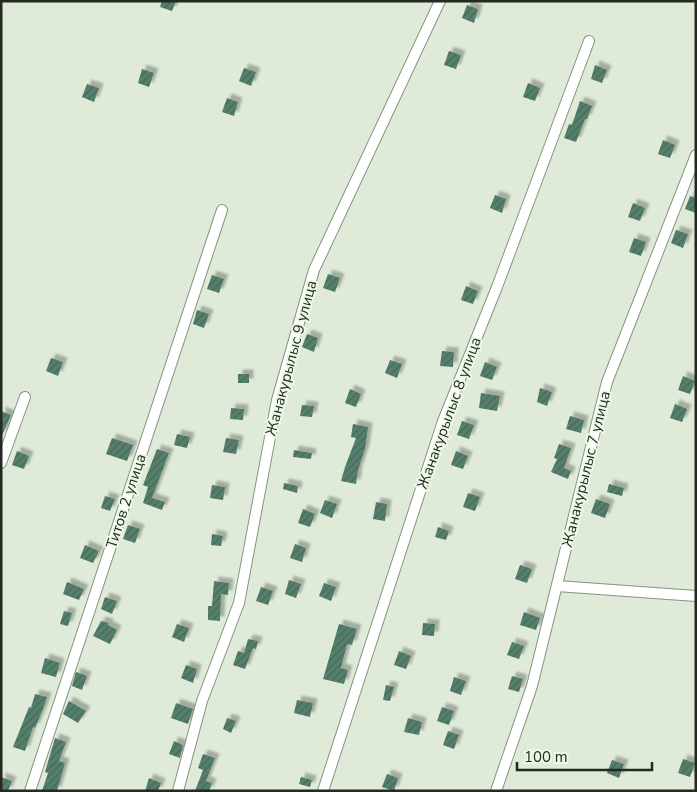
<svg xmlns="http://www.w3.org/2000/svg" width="697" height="792" viewBox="0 0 697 792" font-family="'Nunito Sans',sans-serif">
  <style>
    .building { fill: url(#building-hatch); filter: url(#shadow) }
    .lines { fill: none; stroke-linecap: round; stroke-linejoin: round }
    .minor-casing { stroke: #879381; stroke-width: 12 }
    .minor { stroke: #fff; stroke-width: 10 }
    .labels { text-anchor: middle; stroke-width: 4; stroke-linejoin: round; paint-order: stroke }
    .street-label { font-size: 15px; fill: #242922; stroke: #ecf9e6 }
  </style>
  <defs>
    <pattern id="building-hatch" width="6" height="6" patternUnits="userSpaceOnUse" patternTransform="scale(1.25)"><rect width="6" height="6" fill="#557f6c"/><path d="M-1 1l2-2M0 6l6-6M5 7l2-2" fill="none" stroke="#466858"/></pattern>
    <filter id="shadow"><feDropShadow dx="4.5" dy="-4.5" stdDeviation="1" flood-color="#0004"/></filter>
  </defs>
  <rect width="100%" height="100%" fill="#dfebd8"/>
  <g class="building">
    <polygon points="162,1 176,1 172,11 160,7"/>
    <polygon points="467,5 478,9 474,23 462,18"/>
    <polygon points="449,51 461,55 456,69 444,65"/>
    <polygon points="595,65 607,70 602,83 591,79"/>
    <polygon points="244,68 256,72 251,86 239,81"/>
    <polygon points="142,69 154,73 149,87 138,83"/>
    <polygon points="528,83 540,88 535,101 523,97"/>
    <polygon points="87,84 99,88 94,102 82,97"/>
    <polygon points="227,98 238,102 234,116 222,112"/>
    <polygon points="580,101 592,106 587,119 585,119 576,142 564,138 569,124 572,125"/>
    <polygon points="663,140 675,145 670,158 658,154"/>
    <polygon points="495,195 506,199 502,213 490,208"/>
    <polygon points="690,196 696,198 696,213 685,209"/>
    <polygon points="633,203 645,208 640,221 628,217"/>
    <polygon points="676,230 688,234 683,248 671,243"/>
    <polygon points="634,238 646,242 641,256 629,252"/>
    <polygon points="328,274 340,278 335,292 323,288"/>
    <polygon points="212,275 224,279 219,293 207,289"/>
    <polygon points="466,286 478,291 473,304 461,300"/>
    <polygon points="197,310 209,314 204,328 193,324"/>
    <polygon points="307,334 318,338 314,352 302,347"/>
    <polygon points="442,351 454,352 453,367 440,366"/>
    <polygon points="51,358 63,362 58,376 46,371"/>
    <polygon points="390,360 402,364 397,378 385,373"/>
    <polygon points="485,362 497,367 492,380 480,376"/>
    <rect x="238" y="374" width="11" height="9"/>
    <polygon points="683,376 695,381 690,394 678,390"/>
    <polygon points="540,388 552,392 547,406 537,402"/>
    <polygon points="350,389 361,394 356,407 345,403"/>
    <polygon points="481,393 500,396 497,411 479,408"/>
    <polygon points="675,404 687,409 682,422 670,418"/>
    <polygon points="302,405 314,406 312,417 300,416"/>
    <polygon points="231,408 244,409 243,420 230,419"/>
    <polygon points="1,411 11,415 1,438"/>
    <polygon points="570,416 584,420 581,433 566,429"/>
    <polygon points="462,421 474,425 469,439 457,435"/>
    <polygon points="353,424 368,427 365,449 358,470 356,484 341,481 345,467 356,438 351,437"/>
    <polygon points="177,434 190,437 187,448 174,445"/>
    <polygon points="112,438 133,445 127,461 106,454"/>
    <polygon points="226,438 239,440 236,454 223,452"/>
    <polygon points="559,444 571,448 564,468 571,471 568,479 551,472 557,459 554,458"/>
    <polygon points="157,449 169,453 152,498 165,502 162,510 143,503 148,487 143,485"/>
    <polygon points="294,450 312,453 311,459 293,457"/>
    <polygon points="17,451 29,456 24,469 12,465"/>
    <polygon points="456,451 468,456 463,469 451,465"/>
    <polygon points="284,483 298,486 297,493 283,489"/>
    <polygon points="609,484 624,488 622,496 607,492"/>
    <polygon points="212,485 225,487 223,500 210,498"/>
    <polygon points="468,493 480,497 475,511 463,507"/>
    <polygon points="105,496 115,499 110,511 101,508"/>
    <polygon points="596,499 610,504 605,518 591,513"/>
    <polygon points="325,500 337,504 332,518 320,513"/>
    <polygon points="376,502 387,504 385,521 373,519"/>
    <polygon points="303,509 315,514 310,527 298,523"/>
    <polygon points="128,525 140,529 135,543 123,539"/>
    <polygon points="438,527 449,531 446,540 435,537"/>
    <polygon points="212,534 223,536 221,546 211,545"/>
    <polygon points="295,544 306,548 302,562 290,558"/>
    <polygon points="85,545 99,551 93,563 80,558"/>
    <polygon points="520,565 532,569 527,583 515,579"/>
    <polygon points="289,580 301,584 296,598 285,594"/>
    <polygon points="214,581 229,583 228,595 221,594 220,621 208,620 208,606 212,606"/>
    <polygon points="67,582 84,589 79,600 63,594"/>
    <polygon points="324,583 336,587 331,601 319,596"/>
    <polygon points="261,587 273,591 268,605 256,601"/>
    <polygon points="105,597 117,601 112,614 101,609"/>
    <polygon points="64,611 72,613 68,626 60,624"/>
    <polygon points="524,612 540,618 536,630 520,625"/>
    <polygon points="101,621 109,623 108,625 117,630 110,644 93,636"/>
    <polygon points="423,623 435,624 434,636 422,635"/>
    <polygon points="177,624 189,628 184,642 172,637"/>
    <polygon points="339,624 357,629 352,645 347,644 341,668 348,670 344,684 323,679"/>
    <polygon points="248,639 258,641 256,649 253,648 245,669 233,665 238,651 244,653"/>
    <polygon points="512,642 524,646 519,659 507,655"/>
    <polygon points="399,651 411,656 406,669 394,665"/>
    <polygon points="45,658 60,663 56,677 41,673"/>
    <polygon points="186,665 197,669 193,683 181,678"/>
    <polygon points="76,672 87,676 82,690 72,686"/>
    <polygon points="512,676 523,679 519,692 508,689"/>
    <polygon points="454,677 466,681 461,695 450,691"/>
    <polygon points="386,685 394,687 390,701 383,700"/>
    <polygon points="35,694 47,697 43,709 35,728 33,727 25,751 13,747 29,707 31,708"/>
    <polygon points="297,700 313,703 310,717 294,713"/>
    <polygon points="69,701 86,711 78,723 63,714"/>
    <polygon points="176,703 193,709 188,724 171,718"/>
    <polygon points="442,707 454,711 449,725 437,721"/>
    <polygon points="227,718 236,721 231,733 223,729"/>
    <polygon points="408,718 422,722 419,735 404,732"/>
    <polygon points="448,731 459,735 454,749 443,745"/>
    <polygon points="55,738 66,742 59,761 65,763 57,791 42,791 48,773 45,772"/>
    <polygon points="174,741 183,745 180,758 169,754"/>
    <polygon points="203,754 215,758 206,781 212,783 209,791 195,791 203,770 198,768"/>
    <polygon points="683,759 695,763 690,777 678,773"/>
    <polygon points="612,760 624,764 619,778 607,773"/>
    <polygon points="387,774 398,778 394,791 382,787"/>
    <polygon points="1,777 12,781 8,791 1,791"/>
    <polygon points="301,777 312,780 310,787 299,784"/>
    <polygon points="149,778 161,783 158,791 145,791"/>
  </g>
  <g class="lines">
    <g class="minor-casing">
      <g id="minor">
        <polyline points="1,463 25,397"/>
        <polyline points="557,586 696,596"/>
        <polyline points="30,791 222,210"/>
        <polyline points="178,791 202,701 239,603 277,400 314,270 440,1"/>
        <polyline points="323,791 443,421 497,287 589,41"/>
        <polyline points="496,791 532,686 607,382 696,155"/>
      </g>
    </g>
    <use href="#minor" class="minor"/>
  </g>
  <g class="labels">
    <g class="street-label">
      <text transform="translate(291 358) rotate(-75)" y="5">Жанакурылыс 9 улица</text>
      <text transform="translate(449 413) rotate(-70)" y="5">Жанакурылыс 8 улица</text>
      <text transform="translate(586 469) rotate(-76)" y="5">Жанакурылыс 7 улица</text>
      <text transform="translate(126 501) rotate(-72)" y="5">Титов 2 улица</text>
    </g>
  </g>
  <rect width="697" height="792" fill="none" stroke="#242922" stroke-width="5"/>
  <path d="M517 762v8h135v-8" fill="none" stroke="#242922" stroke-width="2.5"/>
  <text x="524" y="762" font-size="15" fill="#242922" stroke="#ecf9e6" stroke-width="4" paint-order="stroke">100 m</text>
</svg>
